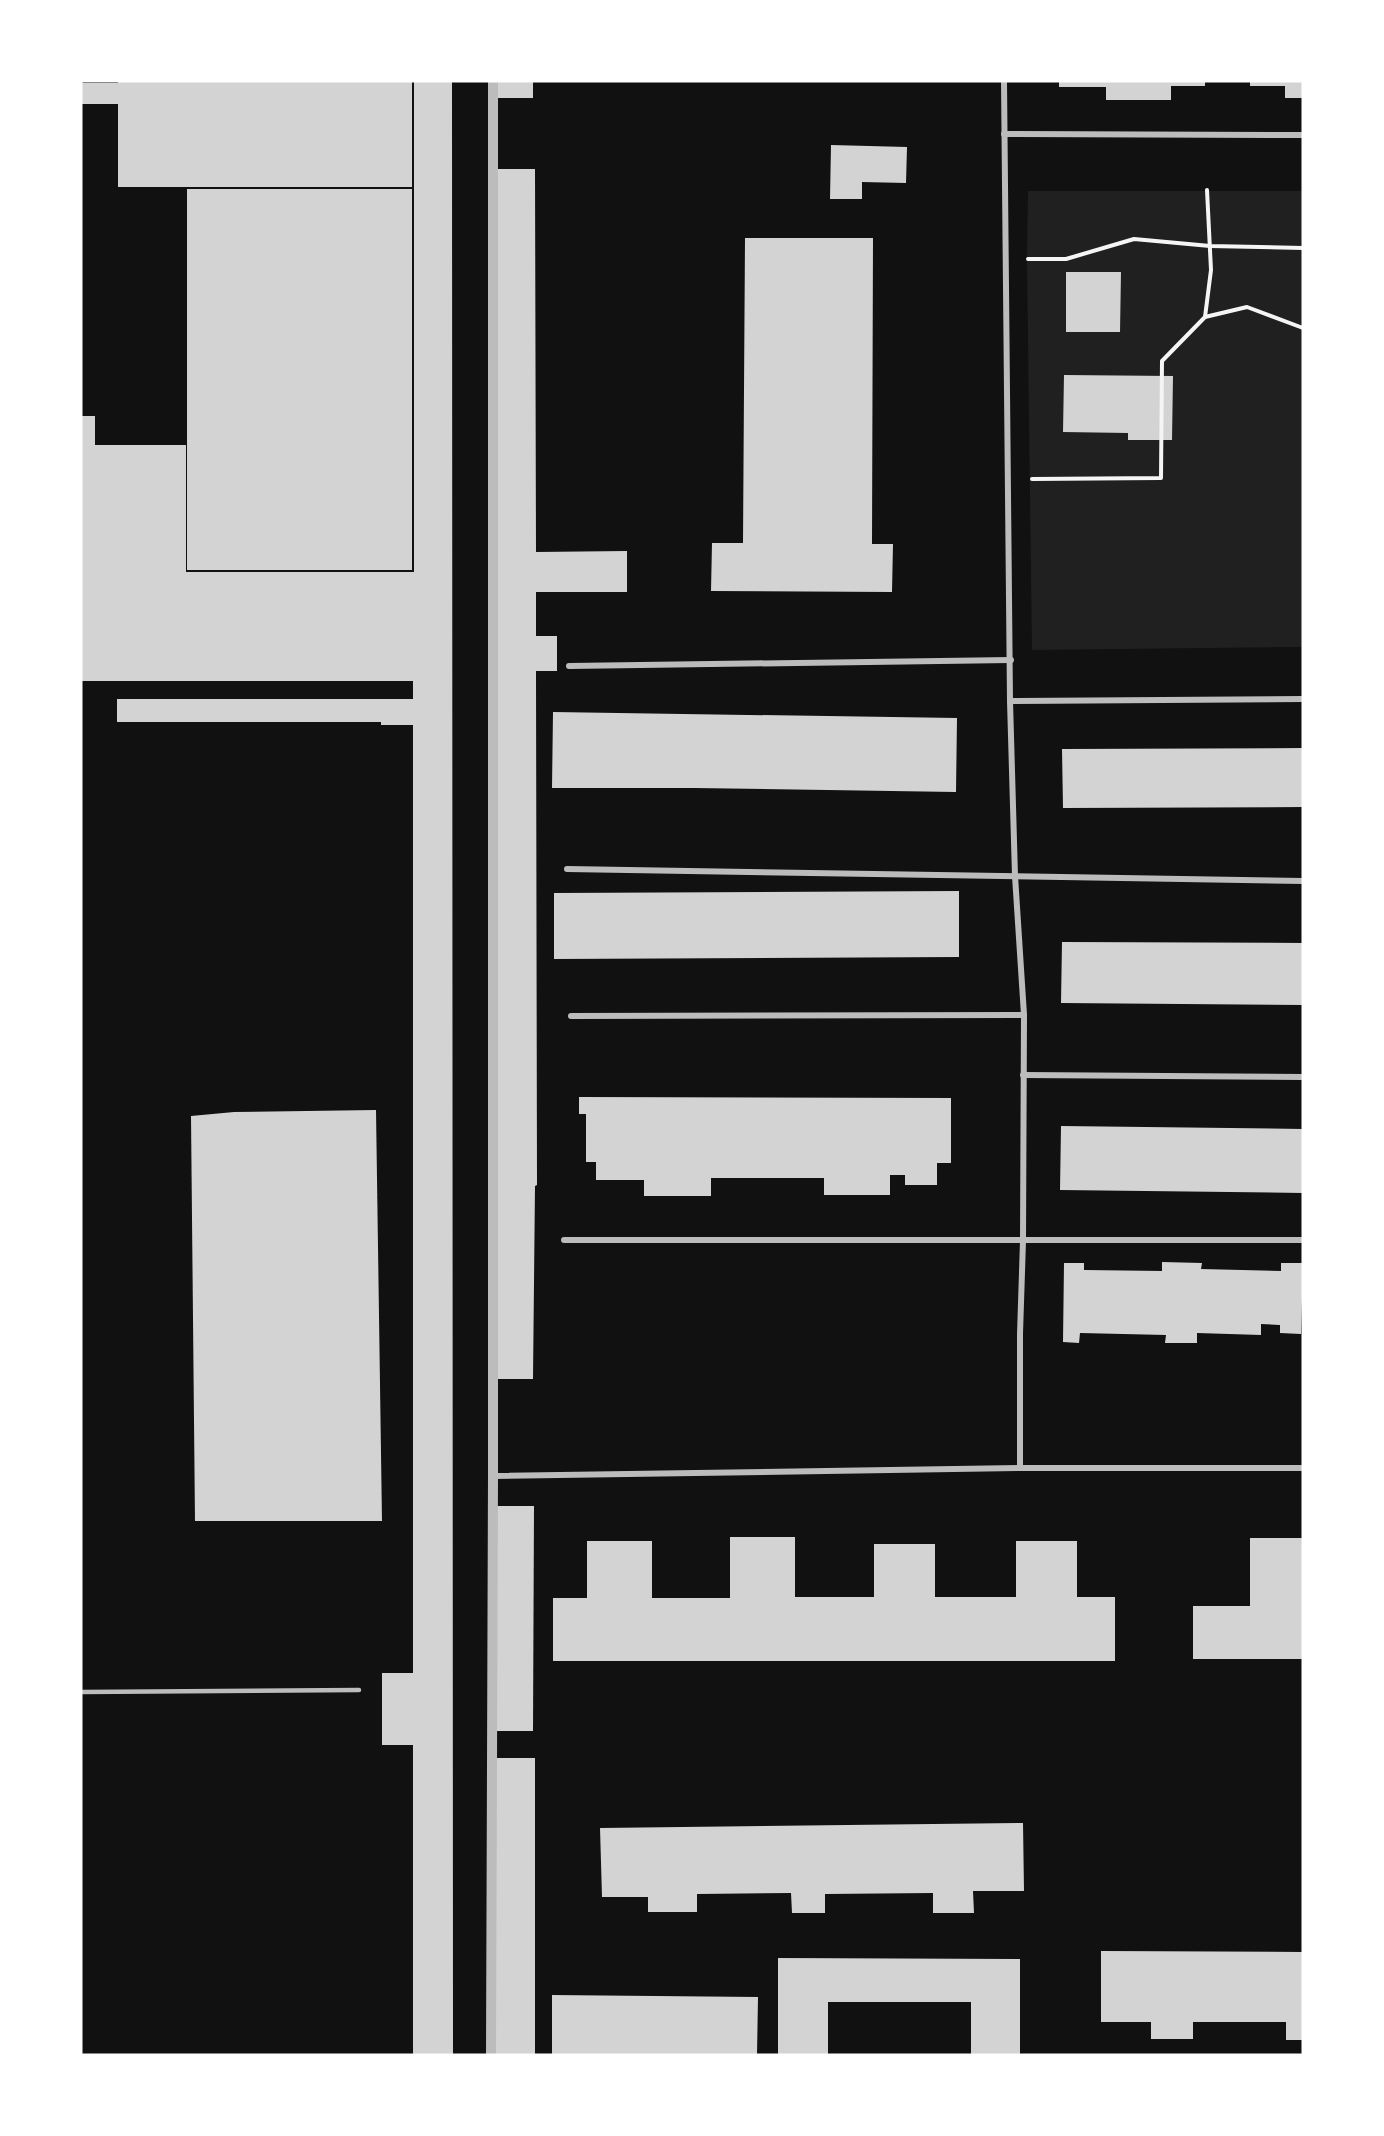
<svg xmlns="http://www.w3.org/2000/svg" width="1384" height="2136" viewBox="0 0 1384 2136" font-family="'Source Sans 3',sans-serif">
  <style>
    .green { fill: #202020 }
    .building { fill: #d3d3d3 }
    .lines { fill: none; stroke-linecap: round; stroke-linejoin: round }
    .path { stroke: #f5f5f5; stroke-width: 4 }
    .service { stroke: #bcbcbc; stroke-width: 4.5 }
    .minor { stroke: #bcbcbc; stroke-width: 6 }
    .tertiary { stroke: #bcbcbc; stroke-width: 10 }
  </style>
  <rect width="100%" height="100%" fill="#111"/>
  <polygon class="green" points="1028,191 1303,191 1303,647 1032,650 1027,259"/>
  <g class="building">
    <polygon points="118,81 412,81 412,187 118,187 118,104 81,104 81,83 118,83"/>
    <polygon points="414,81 452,81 453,2055 413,2055 413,1745 382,1745 382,1673 413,1673 413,725 381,725 381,722 117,722 117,699 413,699 413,681 81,681 81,416 95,416 95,445 186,445 186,572 414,572"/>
    <rect x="497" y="81" width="36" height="17"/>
    <polygon points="1059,81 1205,81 1205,86 1171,86 1171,100 1106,100 1106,87 1059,87"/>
    <polygon points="1250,81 1303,81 1303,98 1285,98 1285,86 1250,86"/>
    <polygon points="831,145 907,147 906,183 862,182 862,199 830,199"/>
    <polygon points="496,169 535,169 536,552 627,551 627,592 536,592 536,636 557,636 557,671 536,671 537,1185 535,1186 533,1379 498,1379"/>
    <rect x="187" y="189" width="225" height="381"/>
    <polygon points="745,238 873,238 872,544 893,544 892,592 711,591 712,543 743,543"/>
    <polygon points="1066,272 1121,272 1120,332 1066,332"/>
    <polygon points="1064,375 1173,376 1172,440 1128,440 1128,433 1063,432"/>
    <polygon points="553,712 957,718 956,792 695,788 552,788"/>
    <polygon points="1303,748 1303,807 1063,808 1062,749"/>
    <polygon points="959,891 959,957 554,959 554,893"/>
    <polygon points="1062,942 1303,943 1303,1005 1061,1003"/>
    <polygon points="579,1097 951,1098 951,1163 937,1163 937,1185 905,1185 905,1175 890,1175 890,1195 824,1195 824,1178 711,1178 711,1196 644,1196 644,1180 596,1180 596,1162 586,1162 586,1114 579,1114"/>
    <polygon points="376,1110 382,1521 195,1521 191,1116 234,1112"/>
    <polygon points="1061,1126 1303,1129 1303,1193 1060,1190"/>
    <polygon points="1162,1262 1202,1263 1201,1269 1281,1271 1281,1263 1303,1263 1301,1334 1280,1333 1280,1325 1261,1324 1261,1335 1197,1333 1197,1343 1165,1343 1166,1335 1080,1333 1079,1343 1063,1342 1064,1263 1084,1263 1084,1270 1162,1271"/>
    <polygon points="496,1506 534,1506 533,1731 496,1731"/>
    <polygon points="730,1537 795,1537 795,1597 874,1597 874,1544 935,1544 935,1597 1016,1597 1016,1541 1077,1541 1077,1597 1115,1597 1115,1661 553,1661 553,1598 587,1598 587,1541 652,1541 652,1598 730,1598"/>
    <polygon points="1250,1538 1303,1538 1303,1659 1193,1659 1193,1606 1250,1606"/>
    <rect x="496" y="1758" width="39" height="297"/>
    <polygon points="1023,1823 1024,1891 973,1891 974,1913 933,1913 933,1893 825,1894 825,1913 792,1913 791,1893 697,1894 697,1912 648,1912 648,1897 602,1897 600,1828"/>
    <polygon points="1101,1951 1303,1952 1303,2040 1286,2040 1286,2022 1193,2022 1193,2039 1151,2039 1151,2022 1101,2022"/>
    <polygon points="778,1958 1020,1959 1020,2055 971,2055 971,2002 828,2002 828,2055 778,2055"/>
    <polygon points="552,1995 758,1997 757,2055 552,2055"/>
  </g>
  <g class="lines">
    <g class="path">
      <polyline points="1028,259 1066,259 1134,239 1210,246 1303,248"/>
      <polyline points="1205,317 1211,270 1207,190"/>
      <polyline points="1032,479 1161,478 1162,361 1205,317 1247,307 1303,328"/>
    </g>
    <polyline class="service" points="81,1692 359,1690"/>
    <g class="minor">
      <polyline points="1004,81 1010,701 1015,876 1024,1015 1023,1241 1020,1334 1020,1468"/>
      <polyline points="1004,134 1303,135"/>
      <polyline points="569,666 1011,660"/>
      <polyline points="1010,701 1303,699"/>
      <polyline points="567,869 1303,881"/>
      <polyline points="571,1016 1024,1015"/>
      <polyline points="1023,1075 1303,1077"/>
      <polyline points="564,1240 1303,1240"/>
      <polyline points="493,1476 1020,1468 1303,1468"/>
    </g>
    <polyline class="tertiary" points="491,2055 493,1476 493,81"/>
  </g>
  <rect width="1384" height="2136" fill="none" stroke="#ffffff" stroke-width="165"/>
</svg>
